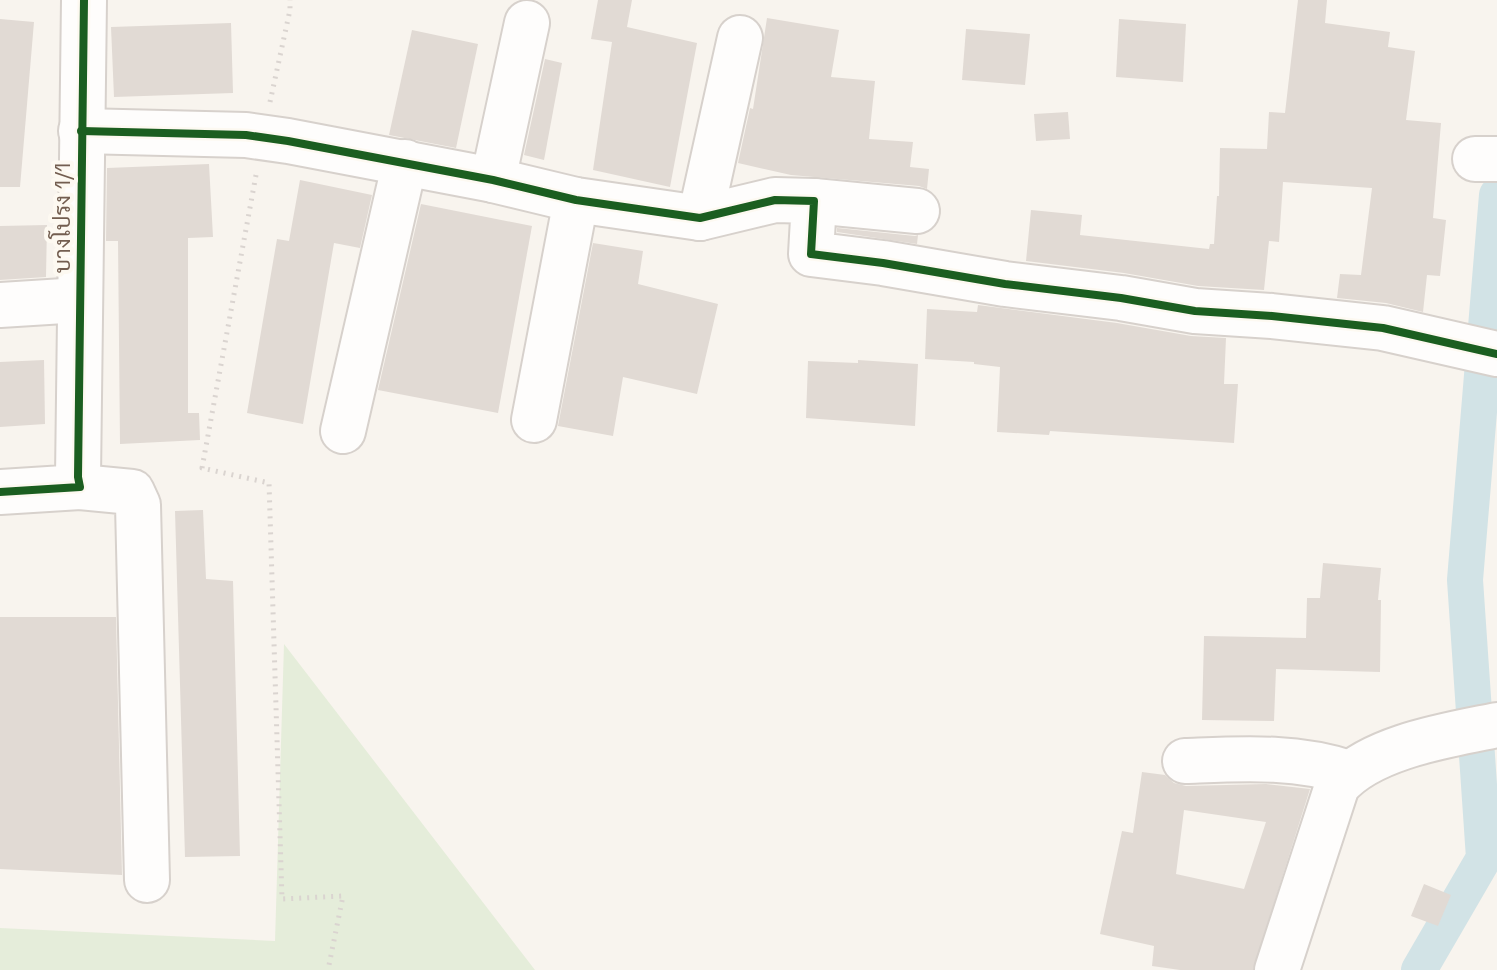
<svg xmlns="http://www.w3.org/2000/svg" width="1497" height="970" viewBox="0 0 1497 970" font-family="'Space Grotesk',Sarabun,sans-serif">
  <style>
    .green { fill: #e5edda }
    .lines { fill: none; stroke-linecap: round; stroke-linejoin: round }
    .canal { stroke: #d2e3e6; stroke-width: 36 }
    .building { fill: #e1dad4; fill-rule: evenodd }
    .minor-casing { stroke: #d7d1cc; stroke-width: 48 }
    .path { stroke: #dad4d0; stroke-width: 5; stroke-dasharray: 2 6; stroke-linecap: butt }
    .minor { stroke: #fefdfc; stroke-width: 44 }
    .cycleway-casing { stroke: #fdf9f1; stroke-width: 13 }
    .cycleway { stroke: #1b5e20; stroke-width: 8 }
    .labels { text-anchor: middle; stroke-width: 8; stroke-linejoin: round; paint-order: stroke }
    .street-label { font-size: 22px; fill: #735e50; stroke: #fdf9f1 }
  </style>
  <rect width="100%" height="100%" fill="#f8f4ee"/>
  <polygon class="green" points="284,644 535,970 0,970 0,928 275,941"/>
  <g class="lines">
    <polyline class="canal" points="1419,970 1484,858 1465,580 1497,195"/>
  </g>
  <g class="building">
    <polygon points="598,0 632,0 627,27 697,43 670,187 593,170 612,42 591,39"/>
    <polygon points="1298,0 1327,0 1325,23 1390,32 1388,47 1415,51 1406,120 1441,123 1433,218 1446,220 1440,276 1427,275 1423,312 1386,303 1337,298 1340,274 1361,275 1372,188 1283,182 1279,242 1269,241 1264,290 1198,286 1124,273 1026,261 1031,210 1082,215 1080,235 1209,249 1210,244 1214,244 1217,196 1219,196 1220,148 1267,149 1269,112 1285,113"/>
    <polygon points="767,18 839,30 831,77 875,81 869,139 913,142 910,167 929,169 927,189 919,186 791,175 738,163 750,108 753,109"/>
    <polygon points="0,19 34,22 20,187 0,187"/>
    <polygon points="1119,19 1186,24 1183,82 1116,77"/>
    <polygon points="231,23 233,93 114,97 111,27"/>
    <polygon points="966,29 1030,34 1025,85 962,80"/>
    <polygon points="412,30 478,44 456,148 389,135"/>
    <polygon points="545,59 562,63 544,160 524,155"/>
    <polygon points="1068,112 1070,139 1036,141 1034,114"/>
    <polygon points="209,164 213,237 188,238 188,413 199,413 200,440 120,444 118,241 106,241 107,168"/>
    <polygon points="300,180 372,195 360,248 334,243 303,424 247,413 277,239 289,241"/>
    <polygon points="421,204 532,226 498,413 378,390"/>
    <polygon points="47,225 46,277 0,280 0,226"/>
    <polygon points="837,228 915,236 918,235 917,244 837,232"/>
    <polygon points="593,243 643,251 638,284 718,304 697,394 623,377 613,436 558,426"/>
    <polygon points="978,305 1117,323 1191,336 1226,338 1224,384 1238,384 1234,443 1050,431 1049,435 997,432 1000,367 974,364 974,362 925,359 927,309 977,312"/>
    <polygon points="44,360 45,424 0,427 0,362"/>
    <polygon points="858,360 918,364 915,426 806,418 808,361 858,363"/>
    <polygon points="203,510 206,579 233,581 240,856 185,857 175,511"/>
    <polygon points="1323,563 1381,568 1378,600 1381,600 1380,672 1276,669 1274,721 1202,720 1204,636 1306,638 1307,598 1320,598"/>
    <polygon points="0,617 116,617 122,875 0,869"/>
    <path d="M 1142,772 L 1165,775 L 1174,783 L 1186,786 L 1266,784 L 1310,789 L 1253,970 L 1180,970 L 1152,966 L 1154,946 L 1100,934 L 1122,831 L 1133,833 ZM 1184,810 L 1266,822 L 1244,889 L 1176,874 Z"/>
    <polygon points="1424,884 1451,895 1438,926 1411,916"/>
  </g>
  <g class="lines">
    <g class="minor-casing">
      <g id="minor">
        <polyline points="81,131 246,135 288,141 493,180 576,200 700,218 775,200 814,201 811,254 883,263 1005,284 1121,298 1195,311 1272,316 1383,328 1497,354"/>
        <polyline points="1475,159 1497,159"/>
        <polyline points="493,180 527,23"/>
        <polyline points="814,201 917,211"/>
        <polyline points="700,218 740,38"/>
        <polyline points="0,305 80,300"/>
        <polyline points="534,420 576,200"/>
        <polyline points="343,431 405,162"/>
        <polyline points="80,487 132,492 138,505 147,880"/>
        <polyline points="0,492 80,487 78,477 84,0"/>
        <path d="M 1185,761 C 1240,759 1295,755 1349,773"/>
        <path d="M 1277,970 L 1337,786 C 1370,747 1448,735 1497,725"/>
      </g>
    </g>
    <g class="path">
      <polyline points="270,102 290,10 290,0"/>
      <polyline points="256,175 202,468 269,483 282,899 343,896 328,970"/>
    </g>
    <use href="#minor" class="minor"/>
    <g class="cycleway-casing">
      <g id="cycleway">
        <polyline points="81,131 246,135 288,141 493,180 576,200 700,218 775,200 814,201 811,254 883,263 1005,284 1121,298 1195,311 1272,316 1383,328 1497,354"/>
        <polyline points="0,492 80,487 78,477 84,0"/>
      </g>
    </g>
    <use href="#cycleway" class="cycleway"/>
  </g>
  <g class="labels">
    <g class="street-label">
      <text transform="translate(62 218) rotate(-90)" y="8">บางโปรง 1/1</text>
    </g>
  </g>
</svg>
